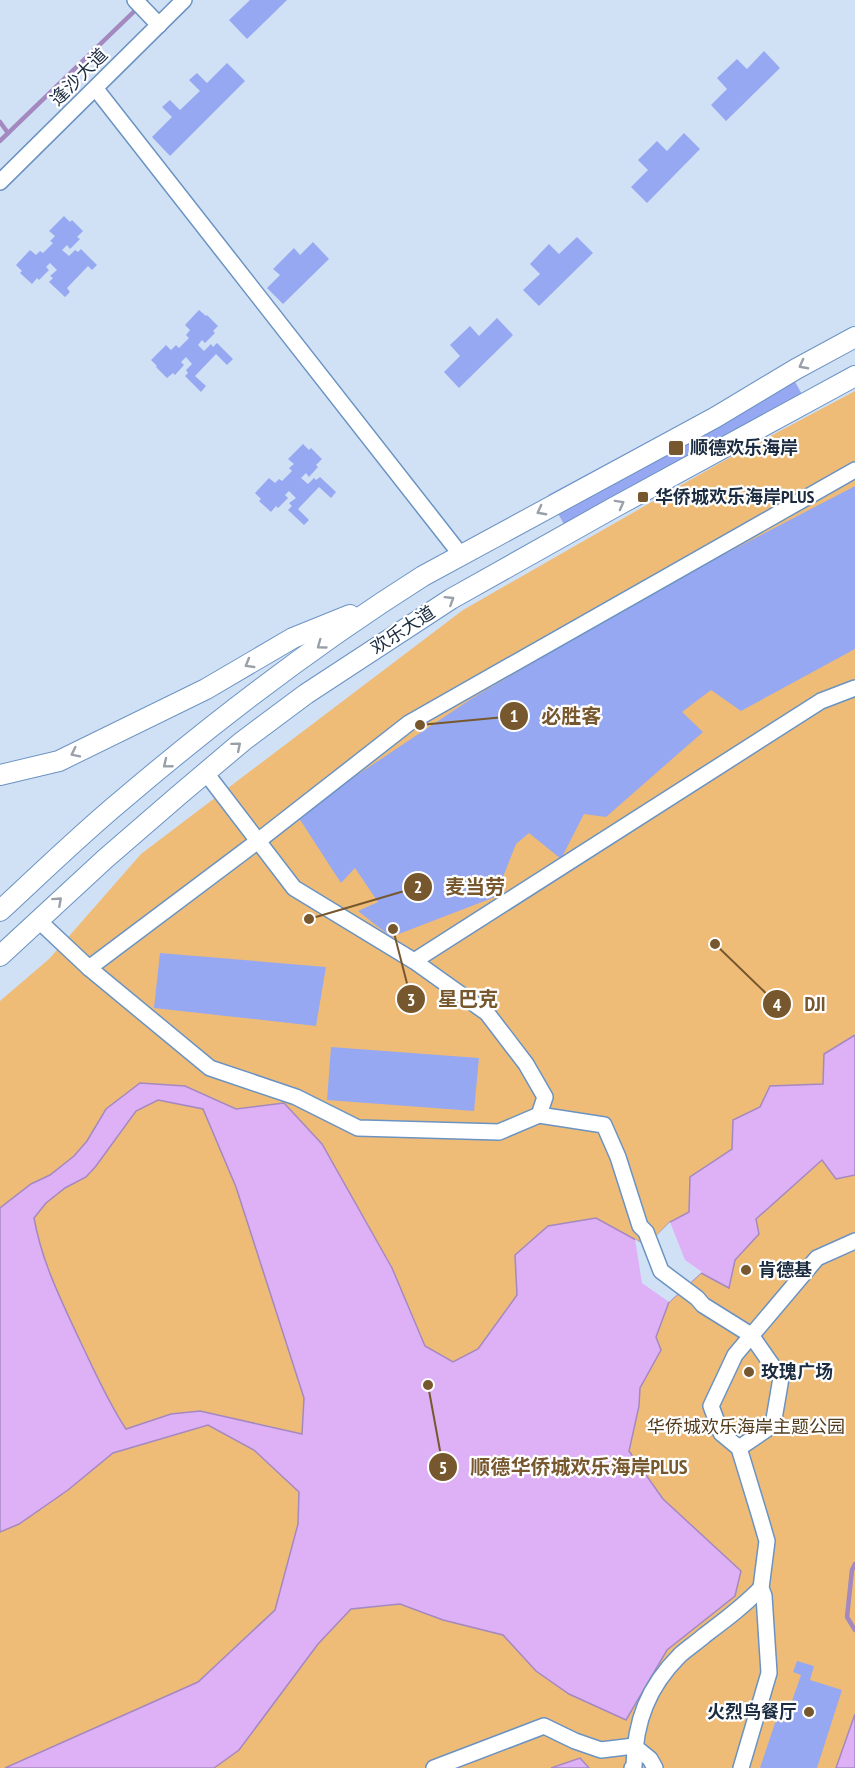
<svg xmlns="http://www.w3.org/2000/svg" width="855" height="1768" viewBox="0 0 855 1768" font-family="'PT Sans Narrow','Noto Sans SC',sans-serif">
  <style>
    .green { fill: #efbc78 }
    .water { fill: #deb1f7; stroke: #a489c0; stroke-width: 1.5; fill-rule: evenodd }
    .pier { fill: #d0e1f6 }
    .lines { fill: none; stroke-linecap: round; stroke-linejoin: round }
    .stream { stroke: #a489c0; stroke-width: 4.5 }
    .building { fill: #96a8f1 }
    .minor-casing { stroke: #6b93c2; stroke-width: 18 }
    .tertiary-casing { stroke: #6b93c2; stroke-width: 22 }
    .minor { stroke: #fff; stroke-width: 15 }
    .tertiary { stroke: #fff; stroke-width: 20 }
    .oneway { stroke: #99a0a9 }
    .poi-dot { fill: #77572d; stroke: #fff; stroke-width: 2 }
    .labels { text-anchor: middle; stroke-width: 4.5; stroke-linejoin: round; paint-order: stroke }
    .street-label { font-size: 18px; fill: #1c2c40; stroke: #fff }
    .poi-label { font-size: 18px; font-weight: bold; fill: #1c2c40; stroke: #fff; text-anchor: start }
    .park-label { font-size: 18px; fill: #533c1e; stroke: #fff }
    .leader { fill: none; stroke: #77572d; stroke-width: 2 }
    .callout-dot { fill: #77572d; stroke: #fff; stroke-width: 2 }
    .mark-label { font-size: 18px; text-anchor: middle; font-weight: bold; fill: #fff }
    .callout-label { font-size: 20px; text-anchor: middle; font-weight: bold; fill: #77572d; stroke: #fff; stroke-width: 4.5; stroke-linejoin: round; paint-order: stroke }
  </style>
  <rect width="100%" height="100%" fill="#d0e1f6"/>
  <polygon class="green" points="855,391 855,1768 0,1768 0,1001 49,959 141,854 463,610 718,464"/>
  <g class="water">
    <path d="M 855,1035 L 855,1175 L 836,1179 L 822,1160 L 756,1219 L 759,1234 L 735,1260 L 729,1288 L 701,1273 L 669,1302 L 656,1337 L 661,1350 L 640,1388 L 639,1406 L 629,1451 L 663,1499 L 741,1571 L 735,1596 L 667,1650 L 626,1720 L 569,1694 L 536,1671 L 503,1635 L 443,1620 L 400,1604 L 351,1609 L 318,1644 L 239,1750 L 214,1768 L 5,1768 L 198,1682 L 275,1610 L 298,1524 L 299,1492 L 254,1450 L 208,1425 L 113,1453 L 68,1490 L 19,1524 L 0,1532 L 0,1208 L 31,1184 L 50,1175 L 74,1156 L 87,1141 L 106,1109 L 140,1083 L 185,1086 L 236,1109 L 284,1103 L 322,1144 L 392,1268 L 425,1346 L 453,1362 L 478,1349 L 517,1295 L 515,1255 L 548,1226 L 596,1218 L 647,1246 L 670,1222 L 689,1212 L 690,1177 L 732,1149 L 733,1120 L 760,1107 L 770,1086 L 823,1084 L 824,1054 ZM 158,1100 L 203,1109 L 236,1187 L 304,1398 L 302,1434 L 200,1411 L 171,1414 L 126,1429 C 108,1402 95,1372 81,1343 C 62,1302 42,1263 34,1218 L 46,1203 L 65,1188 L 86,1177 L 96,1166 L 136,1111 Z"/>
    <polygon points="855,1714 855,1768 836,1768"/>
    <polygon points="580,1758 589,1768 551,1768"/>
  </g>
  <polygon class="pier" points="670,1222 685,1260 702,1272 669,1302 642,1283 635,1239 646,1246"/>
  <g class="lines">
    <g class="stream">
      <polyline points="0,122 8,133"/>
      <polyline points="0,141 146,0"/>
      <polyline points="855,1564 852,1570 847,1617 855,1630"/>
    </g>
  </g>
  <g class="building">
    <polygon points="250,0 287,0 247,39 229,20"/>
    <polygon points="764,51 780,68 726,121 711,105 727,89 717,78 737,59 747,69"/>
    <polygon points="227,63 245,81 170,156 152,137 172,117 162,107 170,100 180,110 200,91 189,80 197,73 207,83"/>
    <polygon points="684,133 700,149 647,203 631,187 648,170 638,160 657,141 667,151"/>
    <polygon points="64,216 70,222 72,220 83,231 77,237 80,239 70,249 67,245 62,250 69,256 75,250 78,252 81,249 97,265 92,270 88,266 67,288 70,292 65,297 49,282 53,278 50,276 57,270 50,263 46,267 49,270 39,280 37,278 32,284 20,273 22,271 16,265 30,250 36,255 40,251 43,253 53,243 50,241 55,236 49,231"/>
    <polygon points="577,237 593,253 539,306 523,290 540,274 530,264 549,244 559,254"/>
    <polygon points="313,242 329,259 283,304 267,288 280,275 273,269 294,248 300,255"/>
    <polygon points="199,310 206,316 207,315 218,326 213,331 215,333 205,343 202,340 198,345 204,351 211,344 213,347 217,343 233,359 227,365 216,354 195,376 206,386 201,392 185,376 188,373 186,370 192,364 186,357 181,362 184,365 175,375 173,373 167,378 156,367 157,366 151,360 166,345 171,350 176,345 179,348 189,338 186,335 190,330 185,325"/>
    <polygon points="497,318 513,335 459,388 444,372 460,356 450,345 470,326 479,336"/>
    <polygon points="787,367 805,400 566,528 548,495"/>
    <polygon points="303,444 309,450 311,448 322,459 316,465 318,467 309,477 306,473 301,478 308,484 314,478 316,480 320,477 336,492 331,498 319,487 298,509 309,520 304,525 288,510 292,506 289,503 296,498 289,491 285,495 288,498 278,508 276,506 271,512 259,501 261,499 255,493 269,478 275,483 279,479 282,481 292,471 289,468 294,464 288,459"/>
    <polygon points="855,486 855,649 741,711 711,690 682,712 703,732 606,817 584,814 561,859 529,833 516,844 495,897 391,937 358,911 378,902 355,868 341,883 297,815 471,699 667,584"/>
    <polygon points="160,953 326,967 316,1026 154,1008"/>
    <polygon points="331,1047 479,1058 474,1111 327,1100"/>
    <polygon points="797,1661 814,1666 810,1680 842,1690 817,1768 760,1768 775,1723 792,1701 801,1675 793,1672"/>
  </g>
  <g class="lines">
    <g class="minor-casing">
      <g id="minor">
        <polyline points="135,0 159,25"/>
        <polyline points="96,89 461,555"/>
        <polyline points="0,182 184,0"/>
        <polyline points="38,920 89,968 210,1068 296,1097 358,1128 499,1132 539,1115 545,1097 526,1064 487,1013 414,961 294,888 206,773"/>
        <polyline points="414,961 821,701 855,688"/>
        <polyline points="89,968 258,841 409,723 855,470"/>
        <polyline points="539,1115 604,1125 618,1157 640,1226 646,1232 661,1271 697,1298 703,1305 751,1335 781,1378 773,1425 739,1448"/>
        <polyline points="434,1768 544,1726 575,1741 601,1750 634,1746 650,1759 655,1768"/>
        <path d="M 632,1768 L 634,1766 C 635,1721 648,1687 680,1655 C 688,1648 697,1642 705,1635 C 725,1620 744,1606 761,1588"/>
        <polyline points="741,1768 769,1673 764,1596 761,1588 767,1541 760,1517 739,1448 721,1433 711,1406 735,1355 817,1258 855,1241"/>
      </g>
    </g>
    <g class="tertiary-casing">
      <g id="tertiary">
        <polyline points="0,775 59,761 206,689 293,638 350,615"/>
        <path d="M 0,911 C 40,874 79,836 121,801 C 216,720 317,643 423,576 L 716,417 L 796,369 L 855,337"/>
        <polyline points="0,956 105,859 179,795 243,741 306,694 451,599 613,508 855,376"/>
      </g>
    </g>
    <use href="#minor" class="minor"/>
    <use href="#tertiary" class="tertiary"/>
  </g>
  <defs><path id="oneway-chevron" d="M-2-3.5L2.5 0L-2 3.5" fill="none" stroke-width="1.6" stroke-linecap="round" stroke-linejoin="round" transform="scale(1.5)"/></defs>
  <g class="oneway">
    <use href="#oneway-chevron" transform="translate(803 365) rotate(152)"/>
    <use href="#oneway-chevron" transform="translate(620 504) rotate(-29)"/>
    <use href="#oneway-chevron" transform="translate(541 511) rotate(152)"/>
    <use href="#oneway-chevron" transform="translate(450 600) rotate(-32)"/>
    <use href="#oneway-chevron" transform="translate(321 645) rotate(144)"/>
    <use href="#oneway-chevron" transform="translate(249 664) rotate(150)"/>
    <use href="#oneway-chevron" transform="translate(237 746) rotate(-40)"/>
    <use href="#oneway-chevron" transform="translate(75 753) rotate(154)"/>
    <use href="#oneway-chevron" transform="translate(167 764) rotate(141)"/>
    <use href="#oneway-chevron" transform="translate(58 901) rotate(-42)"/>
  </g>
  <g class="poi-dot">
    <rect x="668" y="440" width="16" height="16" rx="3"/>
    <rect x="637" y="491" width="12" height="12" rx="3"/>
    <circle cx="746" cy="1270" r="6"/>
    <circle cx="749" cy="1372" r="6"/>
    <circle cx="809" cy="1712" r="6"/>
  </g>
  <g class="labels">
    <g class="street-label">
      <text transform="translate(79 77) rotate(-45)" y="6">逢沙大道</text>
      <text transform="translate(403 630) rotate(-33)" y="6">欢乐大道</text>
    </g>
    <g class="poi-label">
      <text x="690" y="454">顺德欢乐海岸</text>
      <text x="655" y="503">华侨城欢乐海岸PLUS</text>
      <text x="758" y="1276">肯德基</text>
      <text x="761" y="1378">玫瑰广场</text>
      <text x="797" y="1718" text-anchor="end">火烈鸟餐厅</text>
    </g>
    <g class="park-label">
      <text x="746" y="1433">华侨城欢乐海岸主题公园</text>
    </g>
  </g>
  <path class="leader" d="M420 725L514 716M309 919L418 887M393 929L411 999M715 944L777 1004M428 1385L443 1467"/>
  <g class="callout-dot">
    <circle cx="420" cy="725" r="6"/>
    <circle cx="309" cy="919" r="6"/>
    <circle cx="393" cy="929" r="6"/>
    <circle cx="715" cy="944" r="6"/>
    <circle cx="428" cy="1385" r="6"/>
    <circle cx="514" cy="716" r="15"/>
    <circle cx="418" cy="887" r="15"/>
    <circle cx="411" cy="999" r="15"/>
    <circle cx="777" cy="1004" r="15"/>
    <circle cx="443" cy="1467" r="15"/>
  </g>
  <g class="mark-label">
    <text x="514" y="722">1</text>
    <text x="418" y="893">2</text>
    <text x="411" y="1006">3</text>
    <text x="777" y="1011">4</text>
    <text x="443" y="1474">5</text>
  </g>
  <g class="callout-label">
    <text x="571" y="723">必胜客</text>
    <text x="475" y="894">麦当劳</text>
    <text x="468" y="1006">星巴克</text>
    <text x="815" y="1011">DJI</text>
    <text x="579" y="1474">顺德华侨城欢乐海岸PLUS</text>
  </g>
</svg>
